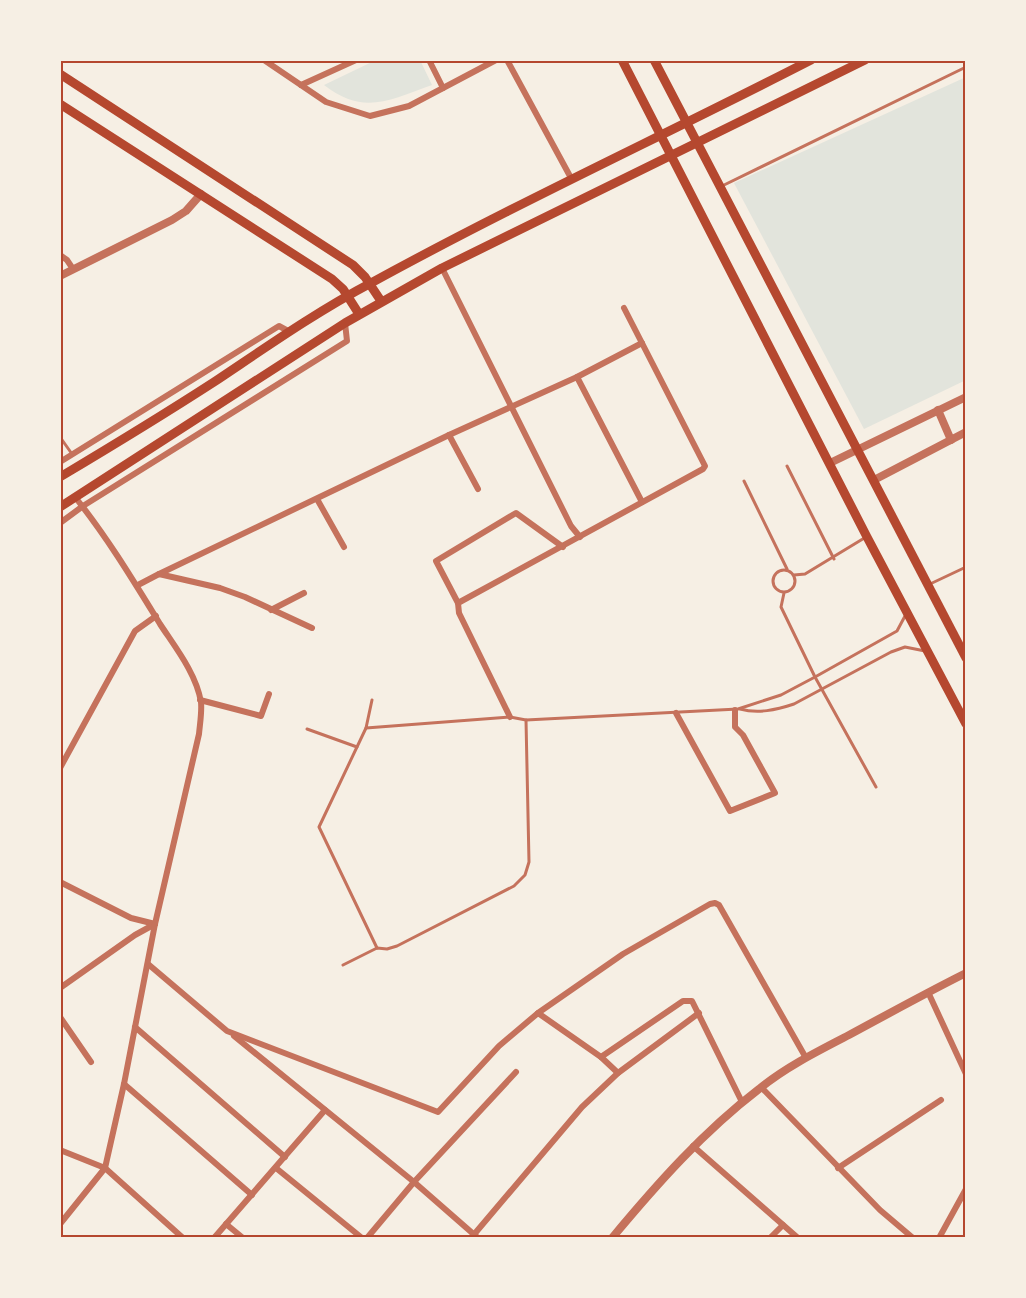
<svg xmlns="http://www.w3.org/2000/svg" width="1026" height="1298" viewBox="0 0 1026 1298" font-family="'PT Sans',sans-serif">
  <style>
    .green { fill: #e2e4dc }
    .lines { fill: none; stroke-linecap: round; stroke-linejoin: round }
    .service { stroke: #c5725c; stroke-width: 3 }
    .minor { stroke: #c5725c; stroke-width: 6 }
    .tertiary { stroke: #c5725c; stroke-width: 8 }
    .secondary { stroke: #b5482f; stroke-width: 9 }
    .neatline { fill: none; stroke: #b5482f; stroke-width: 2 }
  </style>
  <rect width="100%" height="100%" fill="#f6efe4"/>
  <g class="green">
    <path d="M 376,60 L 420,60 L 432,85 C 389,100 364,116 324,85 Z"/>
    <polygon points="966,77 966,380 864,429 734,183"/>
  </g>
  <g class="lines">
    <g class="service">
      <polyline points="722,186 966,67"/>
      <polyline points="60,437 72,454"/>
      <polyline points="787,466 834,559"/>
      <polyline points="744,481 787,569"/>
      <circle cx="784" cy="581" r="11"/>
      <polyline points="794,575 805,574 866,537"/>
      <polyline points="930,584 966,567"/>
      <polyline points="784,593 781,607 815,677 876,787"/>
      <polyline points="372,700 366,728 510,717 526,720 738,709 781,695 815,677 897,631 905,616"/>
      <path d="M 740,709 C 758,714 776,710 794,704 L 891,652 L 905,647 L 925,651"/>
      <polyline points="366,728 319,827 377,948"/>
      <polyline points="307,729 357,747"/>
      <polyline points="343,965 377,948 387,949 397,946 514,886 525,875 529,862 526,720"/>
    </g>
    <g class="minor">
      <polyline points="264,60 326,102 370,116 409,106 496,60"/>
      <polyline points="429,60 443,88"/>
      <polyline points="507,60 571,178"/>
      <polyline points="301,85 356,60"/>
      <polyline points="60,255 67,260 73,269"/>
      <polyline points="442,268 571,526 580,537"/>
      <polyline points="577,377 642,502"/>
      <polyline points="449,435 478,489"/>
      <polyline points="60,462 279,326 290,332"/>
      <polyline points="317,499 344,547"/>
      <polyline points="60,523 83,506 347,341 345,323"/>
      <polyline points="159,574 449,435 577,377 642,343"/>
      <polyline points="138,585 159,574 220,588 245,597 312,628"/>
      <polyline points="458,603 703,469 705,466 624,308"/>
      <polyline points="271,610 304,593"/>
      <polyline points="200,700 261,716 269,694"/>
      <polyline points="676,713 730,811 775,793 743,735 735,727 735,710"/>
      <polyline points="510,717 459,613 458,603 436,561 516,513 563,547"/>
      <polyline points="60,768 135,631 156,616"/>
      <polyline points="60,882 131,918 155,924"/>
      <polyline points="148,964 227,1031 438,1112 499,1046 538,1013 601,1057 618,1073"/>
      <polyline points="60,988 135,935 155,924"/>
      <polyline points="928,992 966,1074"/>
      <polyline points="538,1013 623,954 710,904 715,903 719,905 806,1058"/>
      <polyline points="60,1017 91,1062"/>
      <polyline points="135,1027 285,1157"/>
      <polyline points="234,1036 414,1182 478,1238"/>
      <polyline points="601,1057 683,1001 692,1001 742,1102"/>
      <polyline points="124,1084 252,1195"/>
      <polyline points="761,1087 880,1210 913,1238"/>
      <polyline points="693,1146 798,1238"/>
      <polyline points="60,1150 105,1168 183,1238"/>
      <polyline points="276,1168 362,1238"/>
      <polyline points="838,1168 941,1100"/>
      <path d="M 60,1224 L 105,1168 L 124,1084 L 155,924 L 199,734 C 200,723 202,712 201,702 C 196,673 175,647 160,624 C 133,580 107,537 75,497"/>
      <polyline points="226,1224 243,1238"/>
      <polyline points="60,1237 61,1238"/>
      <polyline points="214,1238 325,1110"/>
      <polyline points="367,1238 414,1182 516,1072 492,1098"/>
      <polyline points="471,1238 582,1107 618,1073 699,1013"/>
      <polyline points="770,1238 783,1225"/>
      <polyline points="939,1238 966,1189"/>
    </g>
    <g class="tertiary">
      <polyline points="60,276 172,220 186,211 201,194"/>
      <polyline points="938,410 951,440"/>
      <polyline points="830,463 966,397"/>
      <polyline points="874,480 966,432"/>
      <path d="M 612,1238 C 657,1184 703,1132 759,1089 C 786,1067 818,1051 849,1035 C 888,1014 926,993 966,973"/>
    </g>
    <g class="secondary">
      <polyline points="622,60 867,537 966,724"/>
      <polyline points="654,60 966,658"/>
      <polyline points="60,74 353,265 365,277 381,301"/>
      <polyline points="60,104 332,279 343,289 359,314"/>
      <path d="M 60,477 C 112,446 163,415 214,382 C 265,348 316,312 371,283 C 515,204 665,135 811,60"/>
      <polyline points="60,507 345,323 442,268 865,60"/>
    </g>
  </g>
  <rect width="1026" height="1298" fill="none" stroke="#f6efe4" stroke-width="123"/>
  <rect x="62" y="62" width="902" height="1174" class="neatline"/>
</svg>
